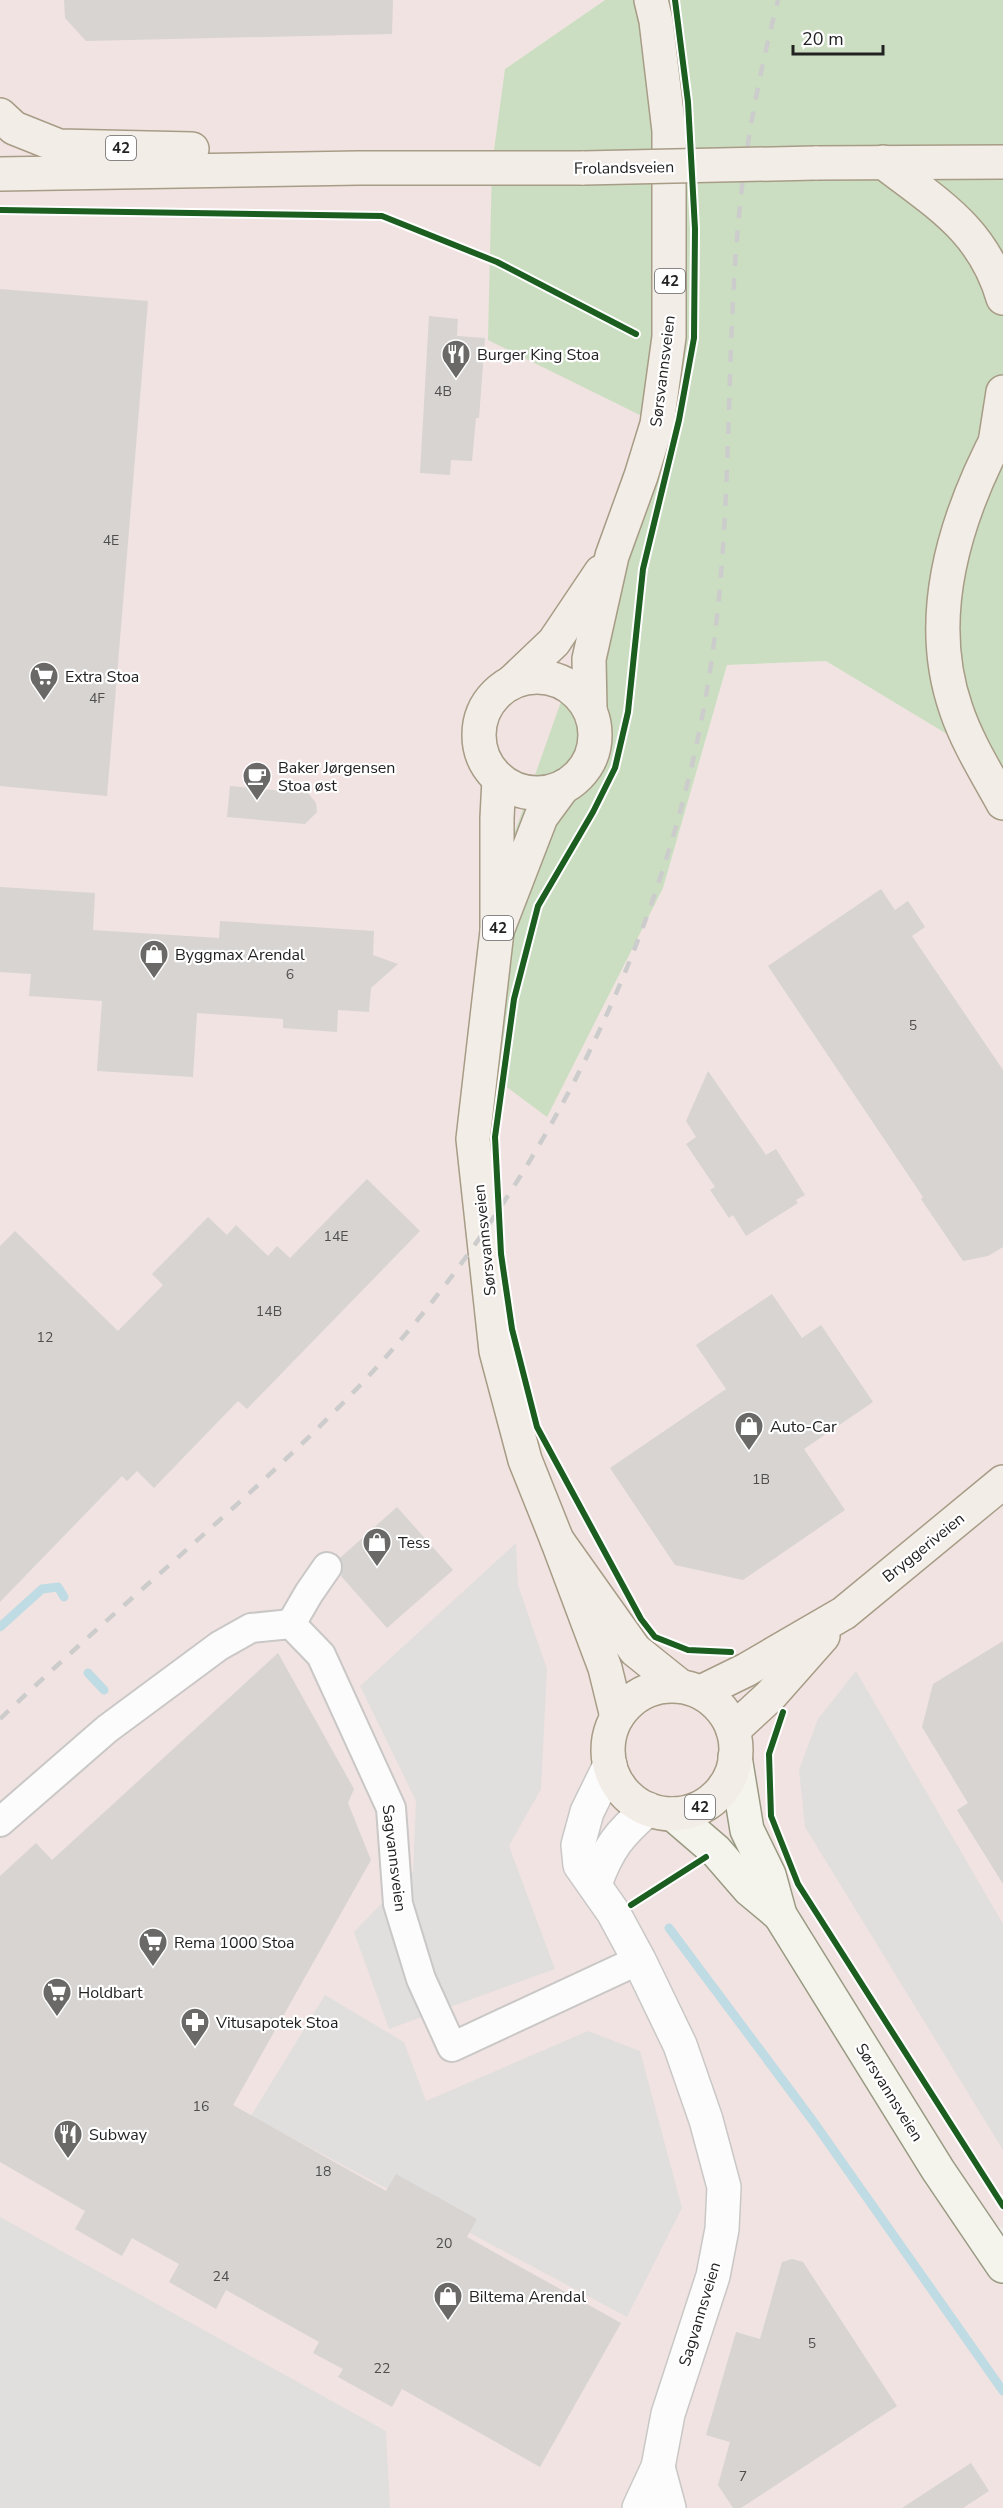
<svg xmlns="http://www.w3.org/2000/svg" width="1003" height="2508" viewBox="0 0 1003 2508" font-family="'Nunito Sans',sans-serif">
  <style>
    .commercial { fill: #f1e3e1 }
    .forest { fill: #cbdec1 }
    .parking { fill: #e0dfde }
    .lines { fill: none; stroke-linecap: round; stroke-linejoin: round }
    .stream { stroke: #bfdbe3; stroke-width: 9 }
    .building { fill: #d7d4d2 }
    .minor-casing { stroke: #c9c8c7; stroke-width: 32 }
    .tertiary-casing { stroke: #c9c8c7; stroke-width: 36 }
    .secondary-casing { stroke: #999a82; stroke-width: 36 }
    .primary-casing { stroke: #a79c86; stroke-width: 36 }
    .minor { stroke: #fdfcfc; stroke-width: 28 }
    .tertiary { stroke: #fdfcfc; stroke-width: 33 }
    .secondary { stroke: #f4f4ed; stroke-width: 33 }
    .primary { stroke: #f3ede7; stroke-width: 33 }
    .rail { stroke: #ccc; stroke-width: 4.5; stroke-dasharray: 12 12; stroke-linecap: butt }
    .primary-bridge-casing { stroke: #a79c86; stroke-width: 36; stroke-linecap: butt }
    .primary-bridge { stroke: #f3ede7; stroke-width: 33 }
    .cycleway-casing { stroke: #fff; stroke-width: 10 }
    .cycleway { stroke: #1b5e20; stroke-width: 6 }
    .labels { text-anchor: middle; stroke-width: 4.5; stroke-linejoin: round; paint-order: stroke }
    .number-label { font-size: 14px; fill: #4f4e4e }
    .shield { fill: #fff; stroke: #646464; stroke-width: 1.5 }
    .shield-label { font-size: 15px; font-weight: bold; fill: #222 }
    .street-label { font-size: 16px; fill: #222; stroke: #fff }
    .poi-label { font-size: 16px; fill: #222; stroke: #fff; text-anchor: start }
  </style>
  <rect width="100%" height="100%" fill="#f0eeeb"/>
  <polygon class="commercial" points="0,0 605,0 505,69 650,420 663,888 727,665 826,661 1003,768 1003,2227 989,2225 1003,2258 1003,2508 0,2508"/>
  <polygon class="forest" points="605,0 1003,0 1003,768 826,661 727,665 663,888 547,1117 476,1064 484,919 620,535 650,420 488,340 492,165 505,69"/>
  <g class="parking">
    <polygon points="516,1543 518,1585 547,1669 541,1789 509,1846 555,1969 389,2029 354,1932 413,1871 416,1801 360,1686"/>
    <polygon points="856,1671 1003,1924 1003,2150 805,1827 799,1770 818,1719"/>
    <polygon points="325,1995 404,2042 426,2101 588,2031 640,2051 682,2208 627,2317 251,2116"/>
    <polygon points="0,2217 386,2431 390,2508 0,2508"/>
  </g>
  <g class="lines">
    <g class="stream">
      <polyline points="0,1627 42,1589 58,1587 64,1597"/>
      <polyline points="88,1673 104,1690"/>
      <polyline points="669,1928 813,2121 1003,2391"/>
    </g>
  </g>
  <g class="building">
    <polygon points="64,0 393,0 392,34 86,41 65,18"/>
    <polygon points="0,289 148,301 107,796 0,786"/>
    <polygon points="429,316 458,319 457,336 485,338 479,418 476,418 472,461 451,460 450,475 420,473"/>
    <polygon points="230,786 308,793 316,803 317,812 305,824 227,817"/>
    <polygon points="0,887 95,893 93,930 219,938 220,921 374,931 373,955 398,964 371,988 369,1012 338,1010 337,1032 283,1028 283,1019 197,1013 193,1077 97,1071 102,1001 29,996 31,974 0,972"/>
    <polygon points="881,889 895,910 908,901 925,927 912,936 1003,1070 1003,1247 988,1256 963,1261 921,1199 923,1197 768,966"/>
    <polygon points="708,1071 766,1155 776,1149 805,1195 796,1200 798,1203 746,1236 733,1215 729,1218 710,1190 715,1187 686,1144 696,1137 686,1121"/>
    <polygon points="367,1179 420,1231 247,1409 238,1401 154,1488 137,1471 127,1481 122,1476 0,1602 0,1246 15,1231 118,1331 163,1285 152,1274 208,1217 227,1235 236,1225 268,1256 277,1246 290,1258"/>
    <polygon points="772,1294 802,1338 821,1325 873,1402 804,1449 845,1510 743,1580 675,1565 610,1468 726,1389 696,1345"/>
    <polygon points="397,1507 453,1570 387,1628 341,1576 343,1568 340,1558"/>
    <polygon points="1003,1641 1003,1884 957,1810 968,1803 922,1727 933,1684"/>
    <polygon points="278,1653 354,1789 348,1803 371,1860 233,2105 386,2191 396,2174 477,2219 467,2237 621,2323 540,2467 402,2389 392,2407 338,2377 343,2369 313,2353 319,2342 226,2290 216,2309 169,2282 179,2264 132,2238 122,2256 75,2229 85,2211 0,2162 0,1876 36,1843 52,1860"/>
    <polygon points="792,2259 803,2262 897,2406 741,2508 733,2508 718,2485 730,2442 706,2435 736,2332 760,2339 782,2262"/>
    <polygon points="971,2463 989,2491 963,2508 902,2508"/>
  </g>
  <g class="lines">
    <g class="minor-casing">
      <g id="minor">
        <polyline points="291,1624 309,1593 327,1567"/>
        <polyline points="0,1822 107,1729 219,1646 251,1628 291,1624 321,1655 391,1808 398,1904 421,1979 452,2047 639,1960"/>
      </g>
    </g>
    <g class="tertiary-casing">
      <g id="tertiary">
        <polyline points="610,1765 587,1812 578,1845 580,1865 613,1912 639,1960 680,2045 706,2120 724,2187 722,2229 713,2276 668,2414 658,2467 639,2508"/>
        <path d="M 595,1884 C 608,1848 619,1834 648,1809"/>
        <polyline points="658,2467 669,2508"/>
      </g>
    </g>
    <g class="secondary-casing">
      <g id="secondary">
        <polyline points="735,1757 747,1830 769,1875 780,1915 938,2170 1003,2266"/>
        <polyline points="673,1814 716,1851 749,1889 780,1915"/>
      </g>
    </g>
    <g class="primary-casing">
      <g id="primary">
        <polyline points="0,115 14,128 59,146 192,149"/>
        <path d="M 883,162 C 936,203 983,229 1003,298"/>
        <polyline points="815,163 1003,162"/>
        <polyline points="0,174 359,168 584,168"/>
        <path d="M 1003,427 C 957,512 923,614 956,709 C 967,742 986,772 1003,803"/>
        <polyline points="995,443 1003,392"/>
        <circle cx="537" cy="735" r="58"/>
        <polyline points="511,683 554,642 601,572"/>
        <polyline points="590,709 589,659 612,556 641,476 657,424 669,337 669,131 656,21 651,0"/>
        <polyline points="499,779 497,818 497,931 541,817 563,787"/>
        <polyline points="497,931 473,1139 496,1351 525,1460 557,1540"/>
        <circle cx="672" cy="1750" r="64"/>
        <polyline points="701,1692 746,1670 844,1613 1003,1482"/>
        <polyline points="617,1717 605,1668 557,1540 635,1650 680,1686"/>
        <polyline points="733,1730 770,1696 823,1636"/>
      </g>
    </g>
    <use href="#minor" class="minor"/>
    <use href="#tertiary" class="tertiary"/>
    <use href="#secondary" class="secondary"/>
    <use href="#primary" class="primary"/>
    <path class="rail" d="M 0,1719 C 112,1611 234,1514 343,1403 C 538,1204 676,927 713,650 C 733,502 725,352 740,205 C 747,135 761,67 778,0"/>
    <g class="primary-bridge-casing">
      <polyline id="primary-bridge" points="584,168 815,163"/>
    </g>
    <use href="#primary-bridge" class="primary-bridge"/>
    <g class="cycleway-casing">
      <g id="cycleway">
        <polyline points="675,0 688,102 695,229 694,338 679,420 643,569 628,712 615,768 593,812 538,906 514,999 495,1137 501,1254 512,1329 537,1427 641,1619 655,1637 688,1650 731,1652"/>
        <polyline points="0,210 382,216 497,262 636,334"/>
        <polyline points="783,1712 769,1754 771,1816 798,1884 1003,2206"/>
        <polyline points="631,1905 706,1857"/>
      </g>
    </g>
    <use href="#cycleway" class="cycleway"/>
  </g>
  <defs>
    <g id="restaurant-pin" transform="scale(1.5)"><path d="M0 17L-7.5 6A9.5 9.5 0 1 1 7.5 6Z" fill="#6a6968" stroke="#fff"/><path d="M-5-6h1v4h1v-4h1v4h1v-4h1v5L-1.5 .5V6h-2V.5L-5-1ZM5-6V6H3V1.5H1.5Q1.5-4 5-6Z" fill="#fff"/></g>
    <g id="supermarket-pin" transform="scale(1.5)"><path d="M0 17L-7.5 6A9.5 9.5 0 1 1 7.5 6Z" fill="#6a6968" stroke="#fff"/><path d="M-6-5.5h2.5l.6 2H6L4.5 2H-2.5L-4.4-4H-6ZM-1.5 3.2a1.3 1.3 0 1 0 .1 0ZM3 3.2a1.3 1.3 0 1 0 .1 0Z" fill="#fff"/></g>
    <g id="cafe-pin" transform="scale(1.5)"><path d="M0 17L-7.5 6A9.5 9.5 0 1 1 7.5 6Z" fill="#6a6968" stroke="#fff"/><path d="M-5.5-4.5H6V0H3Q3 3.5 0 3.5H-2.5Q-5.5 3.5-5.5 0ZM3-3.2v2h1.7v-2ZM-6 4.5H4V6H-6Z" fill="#fff"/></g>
    <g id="shop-pin" transform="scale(1.5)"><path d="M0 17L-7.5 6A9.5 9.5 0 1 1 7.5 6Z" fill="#6a6968" stroke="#fff"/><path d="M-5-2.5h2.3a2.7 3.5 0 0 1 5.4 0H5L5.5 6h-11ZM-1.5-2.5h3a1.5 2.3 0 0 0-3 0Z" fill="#fff"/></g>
    <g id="pharmacy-pin" transform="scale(1.5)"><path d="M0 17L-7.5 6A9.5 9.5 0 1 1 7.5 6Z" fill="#6a6968" stroke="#fff"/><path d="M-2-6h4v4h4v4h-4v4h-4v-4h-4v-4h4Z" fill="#fff"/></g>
  </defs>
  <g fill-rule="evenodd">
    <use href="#restaurant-pin" x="456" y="354"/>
    <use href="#supermarket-pin" x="44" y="676"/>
    <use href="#cafe-pin" x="257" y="776"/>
    <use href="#shop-pin" x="154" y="954"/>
    <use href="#shop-pin" x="749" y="1426"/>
    <use href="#shop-pin" x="377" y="1542"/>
    <use href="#supermarket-pin" x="153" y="1942"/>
    <use href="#supermarket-pin" x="57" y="1992"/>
    <use href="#pharmacy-pin" x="195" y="2022"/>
    <use href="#restaurant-pin" x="68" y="2134"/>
    <use href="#shop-pin" x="448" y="2296"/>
  </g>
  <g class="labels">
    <g class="number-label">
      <text x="443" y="396">4B</text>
      <text x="111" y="545">4E</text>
      <text x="97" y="703">4F</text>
      <text x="290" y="979">6</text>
      <text x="913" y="1030">5</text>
      <text x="336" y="1241">14E</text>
      <text x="269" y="1316">14B</text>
      <text x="45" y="1342">12</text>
      <text x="761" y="1484">1B</text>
      <text x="201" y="2111">16</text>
      <text x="323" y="2176">18</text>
      <text x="444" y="2248">20</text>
      <text x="221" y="2281">24</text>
      <text x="812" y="2348">5</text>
      <text x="382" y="2373">22</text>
      <text x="743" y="2481">7</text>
    </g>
    <g class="shield">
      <rect x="106" y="136" width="30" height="24" rx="4.5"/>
      <rect x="655" y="269" width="30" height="24" rx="4.5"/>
      <rect x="483" y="916" width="30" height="24" rx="4.5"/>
      <rect x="685" y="1795" width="30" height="24" rx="4.5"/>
    </g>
    <g class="shield-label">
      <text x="121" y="153">42</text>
      <text x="670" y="286">42</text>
      <text x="498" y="933">42</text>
      <text x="700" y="1812">42</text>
    </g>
    <g class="street-label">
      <text transform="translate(624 167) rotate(-1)" y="6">Frolandsveien</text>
      <text transform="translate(662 371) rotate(-83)" y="6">Sørsvannsveien</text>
      <text transform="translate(484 1240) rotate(-96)" y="6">Sørsvannsveien</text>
      <text transform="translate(923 1547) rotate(-39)" y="6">Bryggeriveien</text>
      <text transform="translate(395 1858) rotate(83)" y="6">Sagvannsveien</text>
      <text transform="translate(890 2092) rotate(58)" y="6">Sørsvannsveien</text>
      <text transform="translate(699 2314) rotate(-73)" y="6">Sagvannsveien</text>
    </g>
    <g class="poi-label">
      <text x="477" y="360">Burger King Stoa</text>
      <text x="65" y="682">Extra Stoa</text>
      <text x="278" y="773">Baker Jørgensen<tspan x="278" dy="18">Stoa øst</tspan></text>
      <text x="175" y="960">Byggmax Arendal</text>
      <text x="770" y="1432">Auto-Car</text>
      <text x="398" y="1548">Tess</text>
      <text x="174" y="1948">Rema 1000 Stoa</text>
      <text x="78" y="1998">Holdbart</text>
      <text x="216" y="2028">Vitusapotek Stoa</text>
      <text x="89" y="2140">Subway</text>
      <text x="469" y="2302">Biltema Arendal</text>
    </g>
  </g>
  <path d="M793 45v9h90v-9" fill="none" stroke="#222222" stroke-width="3"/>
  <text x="802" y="45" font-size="18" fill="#222222" stroke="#ffffff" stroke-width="4.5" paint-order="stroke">20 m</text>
</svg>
